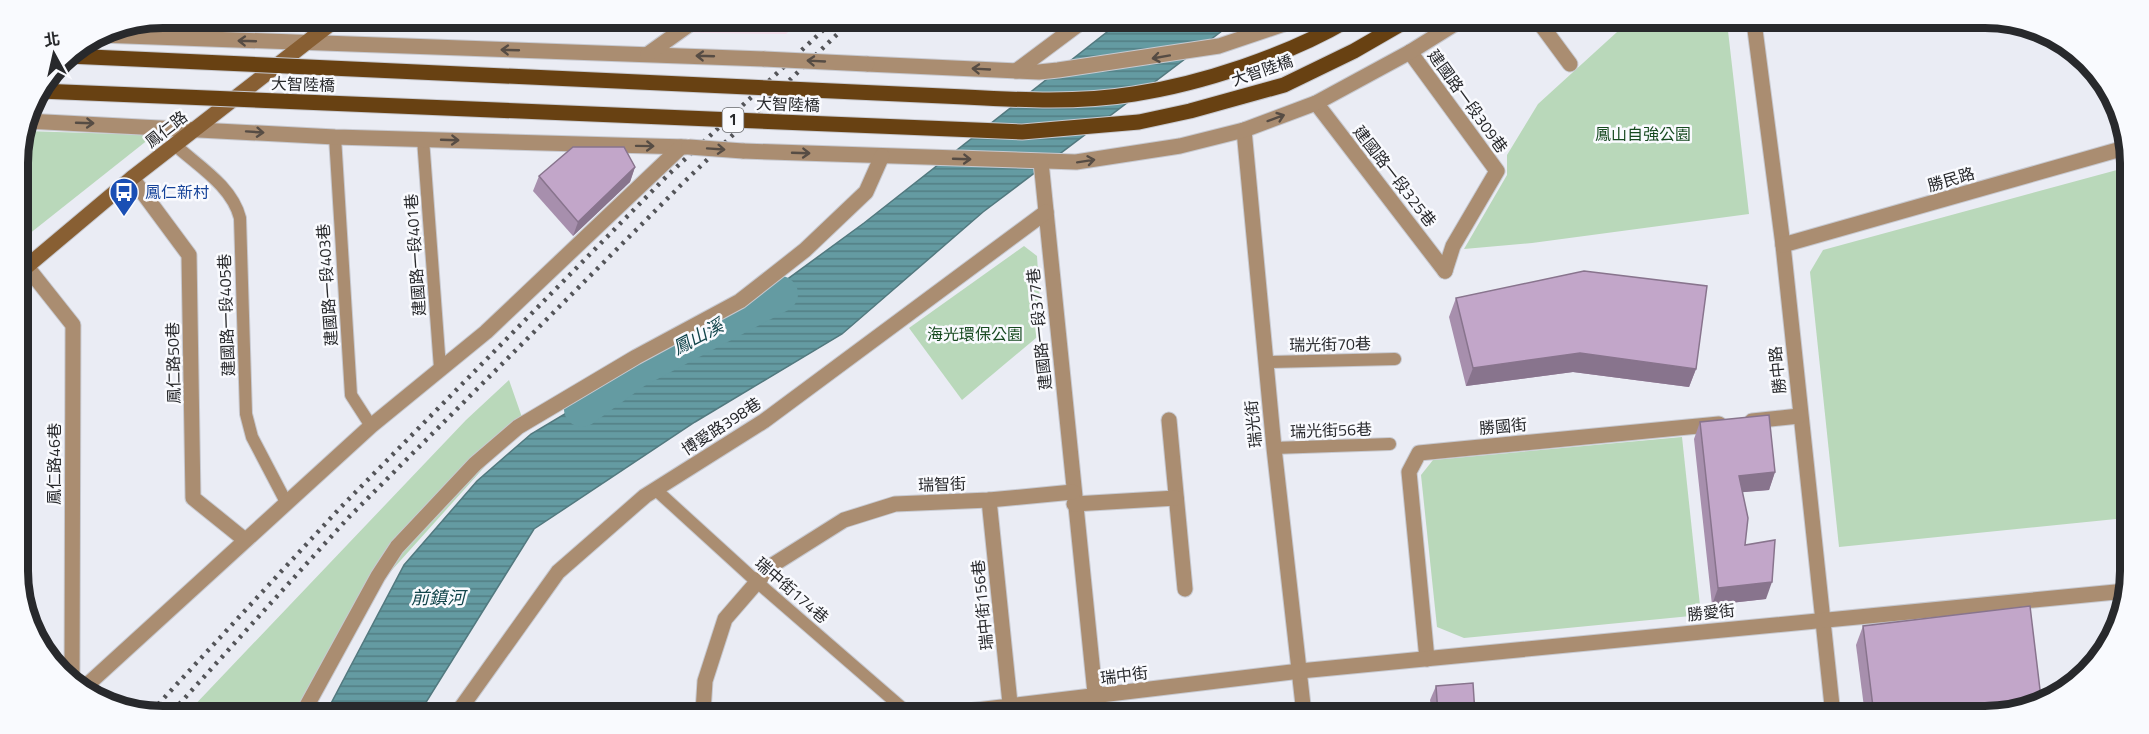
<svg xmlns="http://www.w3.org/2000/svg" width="2149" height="734" viewBox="0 0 2149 734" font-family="'Titillium Web','Noto Sans TC',sans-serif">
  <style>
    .industrial { fill: #f1dcea }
    .green { fill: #b9d8ba }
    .water { fill: url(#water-rules); stroke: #52797f; stroke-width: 1.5 }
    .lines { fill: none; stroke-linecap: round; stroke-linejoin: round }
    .river { stroke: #649ba2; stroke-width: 36 }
    .lane-casing { stroke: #c7c9d0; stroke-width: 14 }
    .street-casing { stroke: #c7c9d0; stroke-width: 17 }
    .secondary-casing { stroke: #c7c9d0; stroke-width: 17 }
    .lane { stroke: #aa8d71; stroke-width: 12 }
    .street { stroke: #aa8d71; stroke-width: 15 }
    .secondary { stroke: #885f33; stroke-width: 15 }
    .rail { stroke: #535458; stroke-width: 4.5; stroke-dasharray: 3 6; stroke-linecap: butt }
    .street-bridge-casing { stroke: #c7c9d0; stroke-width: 17; stroke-linecap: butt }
    .primary-bridge-casing { stroke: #c7c9d0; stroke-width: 17; stroke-linecap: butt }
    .street-bridge { stroke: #aa8d71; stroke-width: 15 }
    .primary-bridge { stroke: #684112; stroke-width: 15 }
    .wall { fill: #a78fad }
    .shaded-wall { fill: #88748d }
    .building { fill: #c2a6c9; stroke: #88748d; stroke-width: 1.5 }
    .oneway { stroke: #564c44 }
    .labels { text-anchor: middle; stroke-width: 5; stroke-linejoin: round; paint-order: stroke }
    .shield { fill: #f9fafe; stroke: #67686b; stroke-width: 1.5 }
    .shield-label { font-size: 15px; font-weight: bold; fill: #28292c }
    .street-label { font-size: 16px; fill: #28292c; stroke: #f9fafe }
    .park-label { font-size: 16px; fill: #174a20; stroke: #f9fafe }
    .transit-label { font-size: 16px; fill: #164399; stroke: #f9fafe; text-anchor: start }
    .water-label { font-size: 18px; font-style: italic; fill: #12454b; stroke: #f9fafe }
    .rim { fill: none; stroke: #28292c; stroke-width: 8 }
  </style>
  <defs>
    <pattern id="water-rules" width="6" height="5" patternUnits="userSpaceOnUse" patternTransform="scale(1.5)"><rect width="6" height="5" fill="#649ba2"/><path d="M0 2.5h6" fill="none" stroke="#527e84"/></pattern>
  </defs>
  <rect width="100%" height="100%" fill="#eaecf4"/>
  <g class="industrial">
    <polygon points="164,18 311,18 295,32 122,26"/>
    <polygon points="380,19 802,20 786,34 368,28"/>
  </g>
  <g class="green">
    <polygon points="1628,22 1727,22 1749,214 1532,243 1464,249 1507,175 1507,155 1538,104"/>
    <polygon points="24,131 154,135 19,242 18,155"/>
    <polygon points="2128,167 2126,518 1839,547 1810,272 1823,250"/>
    <polygon points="1024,246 1037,256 1042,333 962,400 909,328"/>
    <polygon points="509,380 524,423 383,580 302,711 189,711 466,420"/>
    <polygon points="1682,437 1701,615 1464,638 1437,627 1421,475 1433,460"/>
  </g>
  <polygon class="water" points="1121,21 1235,21 983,212 842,334 695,422 534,529 420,712 327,711 404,565 477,481 531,434 615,384 692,349 864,223"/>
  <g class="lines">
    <polyline class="river" points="582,409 636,370 780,294"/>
    <g class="lane-casing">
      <g id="lane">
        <polyline points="335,137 351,395 371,426"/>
        <polyline points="423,139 440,368"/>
        <path d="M 175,145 C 198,166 232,186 240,218 L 246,414 L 252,437 L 286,502"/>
        <polyline points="1265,362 1395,359"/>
        <polyline points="1274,448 1390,444"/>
        <polyline points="655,489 757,582 908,713"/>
      </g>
    </g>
    <g class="street-casing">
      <g id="street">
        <polyline points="1539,22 1570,64"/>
        <polyline points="1754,22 1783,245 1833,715"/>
        <polyline points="99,35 764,59"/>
        <polyline points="1410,52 1497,171 1453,246 1445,271"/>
        <polyline points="648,54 697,19"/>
        <polyline points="867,64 1039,72 1058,70 1219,46 1293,21"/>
        <polyline points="1016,71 1083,21"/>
        <polyline points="1316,103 1445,271"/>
        <polyline points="26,121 335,137 686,147"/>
        <polyline points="1244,130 1274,448 1304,714"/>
        <polyline points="743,151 1076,162 1180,146 1244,130 1316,103 1410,52 1458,22"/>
        <polyline points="1041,162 1097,713"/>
        <polyline points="132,178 189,255 193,498 245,540"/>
        <polyline points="1783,245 2128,147"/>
        <polyline points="27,267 73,325 72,677"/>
        <polyline points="1169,420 1185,589"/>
        <polyline points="1752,421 1799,416"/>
        <polyline points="989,500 1011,713"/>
        <polyline points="1074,504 1176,498"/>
        <polyline points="1427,659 1409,472 1419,453 1719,424"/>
        <polyline points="86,686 371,426 486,332 681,147"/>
        <polyline points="304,711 378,576 397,547 475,464 518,427 636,357 740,301 805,250 866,192 882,156"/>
        <polyline points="458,712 558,572 645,496 764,421 1046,212"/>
        <polyline points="703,712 705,681 725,619 771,566 844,520 895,504 989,500 1073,492"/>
        <polyline points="951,713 1300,671 2126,591"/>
      </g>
    </g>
    <g class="secondary-casing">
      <polyline id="secondary" points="19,273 132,178 338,18"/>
    </g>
    <use href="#lane" class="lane"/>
    <use href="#street" class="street"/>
    <use href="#secondary" class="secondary"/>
    <g class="rail">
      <polyline points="152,711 340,508 668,175 834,20"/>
      <polyline points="173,711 349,517 681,185 852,20"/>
    </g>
    <g class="street-bridge-casing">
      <g id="street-bridge">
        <polyline points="764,59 867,64"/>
        <polyline points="689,147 743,151"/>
      </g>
    </g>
    <g class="primary-bridge-casing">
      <g id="primary-bridge">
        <path d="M 68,56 L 965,97 C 1021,100 1079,103 1134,94 C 1201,84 1288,55 1346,21"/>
        <polyline points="40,91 1022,132 1139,122 1190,111 1284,85 1354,51 1406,21"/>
      </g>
    </g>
    <use href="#street-bridge" class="street-bridge"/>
    <use href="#primary-bridge" class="primary-bridge"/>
  </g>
  <g class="wall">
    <polygon points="635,167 630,182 573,236 533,191 539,176"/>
    <polygon points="1456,298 1696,369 1689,387 1573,372 1466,386 1449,317"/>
    <polygon points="1700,422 1775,472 1769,490 1742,492 1745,545 1766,599 1712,605 1694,439"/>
    <polygon points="1863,626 1994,716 1865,715 1856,645"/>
    <polygon points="1436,686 1475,714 1432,714 1430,700"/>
  </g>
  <g class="shaded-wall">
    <polygon points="635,167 630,182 573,236 578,222"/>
    <polygon points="1580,353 1696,369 1689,387 1573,372 1466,386 1473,368"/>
    <polygon points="1775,472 1769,490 1733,493 1739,476"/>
    <polygon points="1772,582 1766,599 1712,605 1718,588"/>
  </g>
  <g class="building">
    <polygon points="573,147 624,147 635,167 578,222 539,176"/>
    <polygon points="1584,271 1707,286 1696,369 1580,353 1473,368 1456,298"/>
    <polygon points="1769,415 1775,472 1739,476 1748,518 1745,545 1775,540 1772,582 1718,588 1700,422"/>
    <polygon points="2030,606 2041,698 1994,716 1874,715 1863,626"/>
    <polygon points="1473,683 1475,714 1438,714 1436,686"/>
  </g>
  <defs><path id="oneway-shaft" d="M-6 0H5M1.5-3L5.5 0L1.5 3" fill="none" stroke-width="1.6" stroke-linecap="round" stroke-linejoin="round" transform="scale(1.5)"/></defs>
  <g class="oneway">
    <use href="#oneway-shaft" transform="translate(247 41) rotate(-178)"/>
    <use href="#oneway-shaft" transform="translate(510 50) rotate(-178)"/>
    <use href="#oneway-shaft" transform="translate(705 56) rotate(-178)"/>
    <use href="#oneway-shaft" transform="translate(1161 57) rotate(170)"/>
    <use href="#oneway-shaft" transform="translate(816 61) rotate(-177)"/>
    <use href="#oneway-shaft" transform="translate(981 69) rotate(-177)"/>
    <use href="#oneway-shaft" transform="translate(1276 118) rotate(-20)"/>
    <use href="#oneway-shaft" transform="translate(85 123) rotate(2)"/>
    <use href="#oneway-shaft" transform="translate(255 132) rotate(4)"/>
    <use href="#oneway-shaft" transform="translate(450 140) rotate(2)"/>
    <use href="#oneway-shaft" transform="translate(645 146) rotate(1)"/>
    <use href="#oneway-shaft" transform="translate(716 149) rotate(4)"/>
    <use href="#oneway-shaft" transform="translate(801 153) rotate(2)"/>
    <use href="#oneway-shaft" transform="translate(962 159) rotate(2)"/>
    <use href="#oneway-shaft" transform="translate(1086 161) rotate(-9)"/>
  </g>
  <defs>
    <g id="bus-pin" transform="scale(1.5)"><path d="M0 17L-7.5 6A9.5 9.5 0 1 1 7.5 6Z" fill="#1a4fb4" stroke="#f9fafe"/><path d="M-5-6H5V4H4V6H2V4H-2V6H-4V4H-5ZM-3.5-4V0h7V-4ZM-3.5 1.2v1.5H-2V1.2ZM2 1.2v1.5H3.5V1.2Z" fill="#fff"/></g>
  </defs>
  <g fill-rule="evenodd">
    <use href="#bus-pin" x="124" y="192"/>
  </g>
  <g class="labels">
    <rect class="shield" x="722.5" y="108" width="21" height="24" rx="4.5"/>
    <g class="shield-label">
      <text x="733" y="125">1</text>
    </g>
    <g class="street-label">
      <text transform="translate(1262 70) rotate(-19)" y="6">大智陸橋</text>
      <text transform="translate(303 84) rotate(2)" y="6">大智陸橋</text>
      <text transform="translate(1468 101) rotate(54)" y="6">建國路一段309巷</text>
      <text transform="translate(788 104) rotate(2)" y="6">大智陸橋</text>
      <text transform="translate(166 129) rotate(-38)" y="6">鳳仁路</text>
      <text transform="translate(1395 176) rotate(52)" y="6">建國路一段325巷</text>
      <text transform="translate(1951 179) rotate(-16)" y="6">勝民路</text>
      <text transform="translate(415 255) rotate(-94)" y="6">建國路一段401巷</text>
      <text transform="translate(327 285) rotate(-94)" y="6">建國路一段403巷</text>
      <text transform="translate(226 315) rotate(-92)" y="6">建國路一段405巷</text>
      <text transform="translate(1039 329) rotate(-96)" y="6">建國路一段377巷</text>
      <text transform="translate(1330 344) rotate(-1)" y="6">瑞光街70巷</text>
      <text transform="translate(173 363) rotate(-91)" y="6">鳳仁路50巷</text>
      <text transform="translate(1777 370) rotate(-96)" y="6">勝中路</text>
      <text transform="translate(1253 424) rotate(-96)" y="6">瑞光街</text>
      <text transform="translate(721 426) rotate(-33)" y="6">博愛路398巷</text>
      <text transform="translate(1503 426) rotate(-5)" y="6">勝國街</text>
      <text transform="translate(1331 430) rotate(-2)" y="6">瑞光街56巷</text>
      <text transform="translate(54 464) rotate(-90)" y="6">鳳仁路46巷</text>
      <text transform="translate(942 484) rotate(-2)" y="6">瑞智街</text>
      <text transform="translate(792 590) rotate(41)" y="6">瑞中街174巷</text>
      <text transform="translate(982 605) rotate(-96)" y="6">瑞中街156巷</text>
      <text transform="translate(1711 612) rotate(-6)" y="6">勝愛街</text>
      <text transform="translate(1124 675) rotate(-7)" y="6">瑞中街</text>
    </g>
    <g class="park-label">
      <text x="1643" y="140">鳳山自強公園</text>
      <text x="975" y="340">海光環保公園</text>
    </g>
    <g class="transit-label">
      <text x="145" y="198">鳳仁新村</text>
    </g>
    <g class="water-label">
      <text transform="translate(698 337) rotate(-28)" y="6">鳳山溪</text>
      <text x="438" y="604">前鎮河</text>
    </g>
  </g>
  <path d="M0 0H2149V734H0ZM163 28H1985A135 135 0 0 1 2120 163V571A135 135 0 0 1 1985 706H163A135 135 0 0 1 28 571V163A135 135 0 0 1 163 28Z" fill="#f9fafe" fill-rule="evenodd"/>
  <path class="rim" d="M163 28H1985A135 135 0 0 1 2120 163V571A135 135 0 0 1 1985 706H163A135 135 0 0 1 28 571V163A135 135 0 0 1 163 28Z"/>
  <g transform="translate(54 54) rotate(352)" stroke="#f9fafe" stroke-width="4.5" paint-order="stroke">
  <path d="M0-4.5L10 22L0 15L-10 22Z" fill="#28292c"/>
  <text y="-9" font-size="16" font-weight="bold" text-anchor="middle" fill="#28292c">北</text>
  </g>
</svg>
